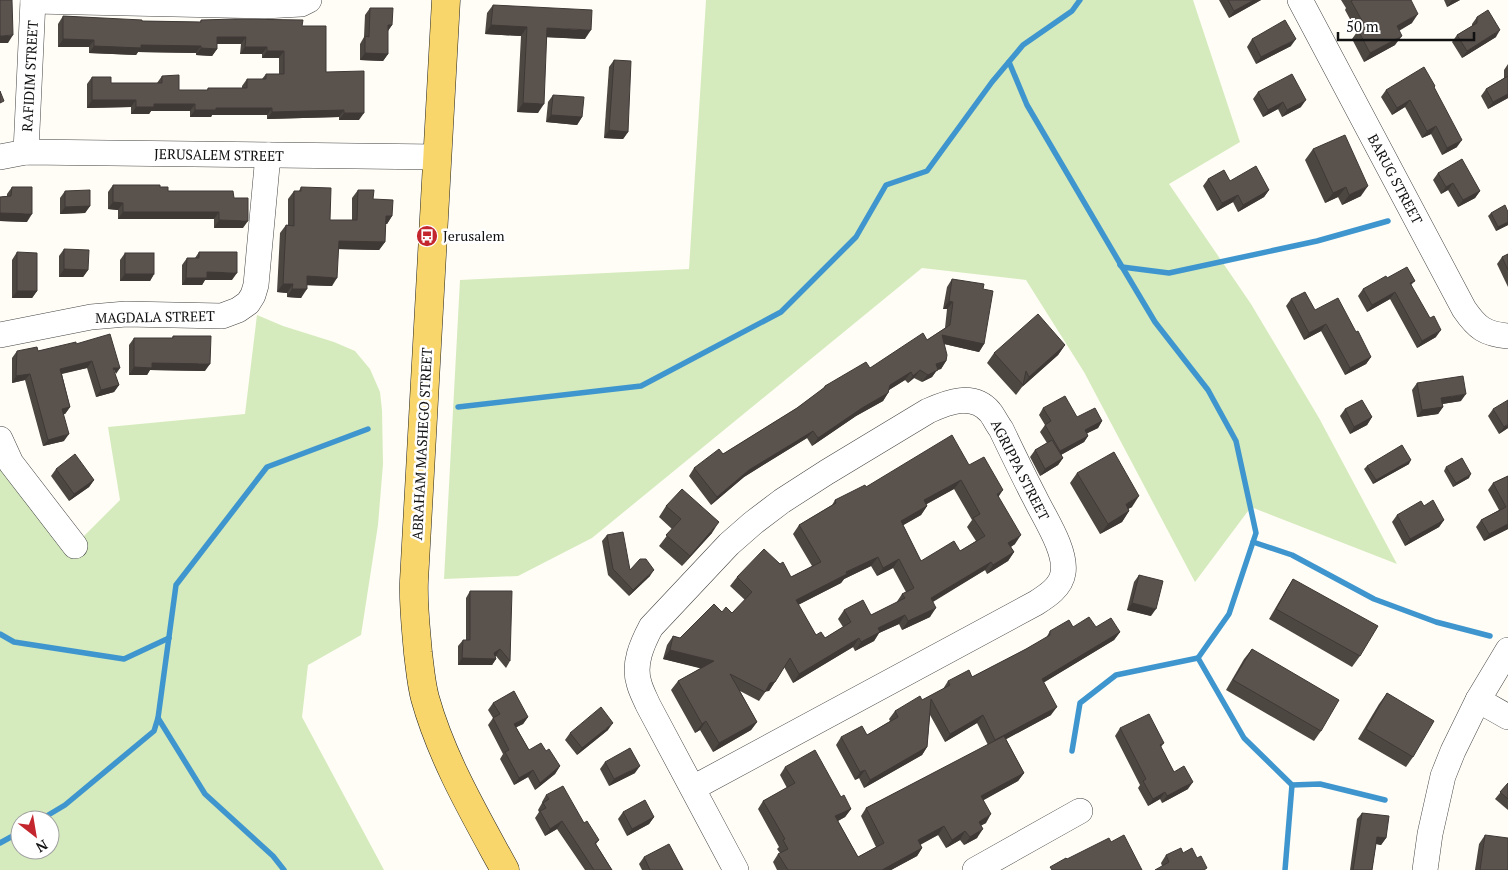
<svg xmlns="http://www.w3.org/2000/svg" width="1508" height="870" viewBox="0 0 1508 870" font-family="'PT Serif',serif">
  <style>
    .green { fill: #d5ebbd; fill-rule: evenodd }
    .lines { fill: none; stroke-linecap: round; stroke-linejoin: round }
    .stream { stroke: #3f96cf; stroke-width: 5.5 }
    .minor-casing { stroke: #444; stroke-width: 26 }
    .major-casing { stroke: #222; stroke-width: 29 }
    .minor { stroke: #fff; stroke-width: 25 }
    .major { stroke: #f9d66b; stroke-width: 28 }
    .wall { fill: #4d4742; fill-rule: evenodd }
    .shaded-wall { fill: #3f3936 }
    .building { fill: #5a524d; stroke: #3f3936; fill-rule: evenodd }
    .labels { text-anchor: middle; stroke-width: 5; stroke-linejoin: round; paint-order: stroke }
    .street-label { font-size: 14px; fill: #111; stroke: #fff }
    .poi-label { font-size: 14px; fill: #111; stroke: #fff; text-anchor: start }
  </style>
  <rect width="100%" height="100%" fill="#fffdf5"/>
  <g class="green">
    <polygon points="706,0 1193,0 1240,142 1169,184 1251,304 1319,418 1397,564 1251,507 1195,582 1084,372 1026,280 922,268 592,538 518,576 444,579 460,280 689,269"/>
    <path d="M 257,315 L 283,326 L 334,342 L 355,351 L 370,369 L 380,392 L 382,410 L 383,464 L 378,525 L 361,635 L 308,665 L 302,717 L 384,870 L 0,870 L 0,469 L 11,463 L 75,545 L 120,500 L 108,427 L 245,414 ZM 20,820 L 50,820 L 50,850 L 20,850 Z"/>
  </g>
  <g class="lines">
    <g class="stream">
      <polyline points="1009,62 1027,105 1118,260 1155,322 1208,390 1236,441 1256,533 1229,614 1198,658 1116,675 1080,703 1072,751"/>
      <polyline points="1120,265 1122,267 1169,273 1317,241 1388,221"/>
      <polyline points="458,407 641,386 781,312 856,237 886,185 927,171 992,82 1023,45 1072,11 1080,0"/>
      <polyline points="1253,542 1292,555 1374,599 1436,622 1490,636"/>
      <polyline points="0,634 14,642 124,659 169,638"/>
      <polyline points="1198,658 1244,738 1292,785 1320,784 1385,800"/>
      <polyline points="40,820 65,805 154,731 158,718"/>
      <polyline points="0,843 20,832"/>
      <polyline points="284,870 273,856 205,794 158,718 176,585 267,467 368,429"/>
      <polyline points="1285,870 1292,785"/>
    </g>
    <g class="minor-casing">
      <g id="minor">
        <path d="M 1300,0 L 1464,309 C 1477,328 1485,334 1508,336"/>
        <polyline points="33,1 264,6 301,4 309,0"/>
        <polyline points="26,152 33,0"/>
        <polyline points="0,157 26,152 438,157"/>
        <polyline points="0,335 91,317 126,314 222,316 238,310 248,303 253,295 256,285 268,155"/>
        <polyline points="0,439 11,463 75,546"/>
        <polyline points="1478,700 1508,717"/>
        <path d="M 693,788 L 1036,603 C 1047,596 1061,587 1063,573 C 1067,551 1044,517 1035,498 C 1023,475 1012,452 1001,429 C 997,424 994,417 990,412 C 973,392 948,402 928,411 L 827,472 L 782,501 L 753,523 L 729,544 L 651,627 C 642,644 633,664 639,683 C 641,691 645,698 648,705 L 736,870"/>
        <polyline points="975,870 1080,811"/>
        <polyline points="1425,870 1430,834 1443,776 1453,751 1478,700 1508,650"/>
      </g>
    </g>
    <g class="major-casing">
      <path id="major" d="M 446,0 L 414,581 C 413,605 416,629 418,653 C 420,668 421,683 425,698 C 442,759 475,815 505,870"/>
    </g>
    <use href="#minor" class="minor"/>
    <use href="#major" class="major"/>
  </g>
  <g class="wall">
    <polygon points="1219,0 1261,0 1229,18"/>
    <polygon points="1341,0 1411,0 1412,23 1399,31 1395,45 1364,62 1352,39 1357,32 1345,10 1346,8"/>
    <polygon points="1444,0 1460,0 1447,7"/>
    <polygon points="493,5 585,39 547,37 538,113 517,112 521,36 485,34 487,13"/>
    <polygon points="370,8 392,25 388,31 388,54 383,61 360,60 360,44 364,37 365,15"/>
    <polygon points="63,16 142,21 200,22 201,20 302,26 326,72 359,120 339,120 339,117 267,119 267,115 212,115 211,117 190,117 190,111 151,111 149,114 131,114 131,107 87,108 87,84 92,77 111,83 157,83 162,76 179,90 207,90 208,88 242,88 242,86 247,79 262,79 266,74 279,74 279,58 262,58 262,54 240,54 241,44 217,44 217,49 212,56 196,55 196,53 138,52 136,55 89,53 89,47 58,47 58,24"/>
    <polygon points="1477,17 1496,37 1462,58 1452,42 1457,35 1472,26 1472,24"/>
    <polygon points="1252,39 1291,46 1256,64 1247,47"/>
    <polygon points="614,60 628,132 623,139 604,138 609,67"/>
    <polygon points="1508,64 1508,98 1488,109 1481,96 1486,89 1504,78 1504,70"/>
    <polygon points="1435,86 1434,87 1457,147 1442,155 1431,134 1422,138 1405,107 1392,115 1381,97 1386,90"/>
    <polygon points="1258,92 1301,107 1282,117 1278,109 1263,117 1253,99"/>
    <polygon points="553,95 582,117 577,125 546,122 548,102"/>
    <polygon points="1313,149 1361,196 1342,205 1338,197 1325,203 1305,160"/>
    <polygon points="1438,173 1480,191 1475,198 1458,207 1448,190 1441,194 1433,180"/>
    <polygon points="1208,179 1269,190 1264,197 1238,212 1233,202 1217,211 1203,186"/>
    <polygon points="113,185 160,187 168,191 234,198 243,228 214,228 214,219 118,219 118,210 108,209 108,192"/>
    <polygon points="12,187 27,222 0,221 0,197 7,196 7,194"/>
    <polygon points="301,187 330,220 352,220 352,198 358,190 373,199 392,216 387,224 385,224 385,242 379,250 338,249 332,286 307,285 301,298 287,297 287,293 277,292 280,233 286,225 288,225 288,199 294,191 299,191"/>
    <polygon points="65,191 90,206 85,213 60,214 60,198"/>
    <polygon points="1508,212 1508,225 1496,231 1488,216 1491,213"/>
    <polygon points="64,249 88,270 83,277 59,277 59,256"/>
    <polygon points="17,252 37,291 32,298 12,298 12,260"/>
    <polygon points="199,252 232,280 205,280 202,285 182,285 182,265 187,258 195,258"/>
    <polygon points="125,253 154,274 150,281 120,281 120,260"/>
    <polygon points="1508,254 1508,287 1497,264 1502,257"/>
    <polygon points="1387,278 1415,281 1411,285 1436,337 1417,348 1390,299 1367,312 1358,296 1363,289"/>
    <polygon points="952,279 983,289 984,344 979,352 944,344 946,361 941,369 937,370 932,377 922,382 914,378 908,383 905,380 889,390 888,393 883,401 856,416 812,446 807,438 744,477 711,505 689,476 694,468 723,454 797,408 822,390 825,386 870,368 927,340 945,328 947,309 943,309 947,287"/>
    <polygon points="1291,299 1315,310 1371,357 1366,364 1345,375 1321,331 1304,340 1286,306"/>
    <polygon points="173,336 205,371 150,370 147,375 129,375 129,345 134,338 172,338"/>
    <polygon points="76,344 115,374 119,385 114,392 96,397 87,368 62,374 70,407 65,414 63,414 64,441 43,446 25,380 12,383 12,358 17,351 38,351"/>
    <polygon points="1065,345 1058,355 1022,387 1016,395 987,363 994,353"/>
    <polygon points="1417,383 1461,401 1442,404 1443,407 1438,414 1417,417 1412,390"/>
    <polygon points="1043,408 1077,417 1102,421 1098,428 1087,433 1088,436 1084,442 1061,455 1063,458 1058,465 1040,476 1030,457 1035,450 1047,443 1040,432 1045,425 1039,415"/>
    <polygon points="1345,409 1372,417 1367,425 1350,434 1340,416"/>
    <polygon points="1493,409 1508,428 1499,434 1488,416"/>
    <polygon points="1409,464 1373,484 1364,469 1367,466"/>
    <path d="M 969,465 L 998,497 L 1015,544 L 1011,547 L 1014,552 L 1008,561 L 987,574 L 985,570 L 933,602 L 930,617 L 902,630 L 899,624 L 879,633 L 874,641 L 855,651 L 853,647 L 793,683 L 784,667 L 769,691 L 766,691 L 759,701 L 740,691 L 757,722 L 751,730 L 713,752 L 700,730 L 695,733 L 671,690 L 678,681 L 701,668 L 663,659 L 667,645 L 673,636 L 680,638 L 722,612 L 732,613 L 745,600 L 730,586 L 737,577 L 791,577 L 812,566 L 793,534 L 799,525 L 832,505 L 835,500 L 866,487 ZM 954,489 L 972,520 L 967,527 L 976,541 L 960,551 L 921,561 L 903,525 L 921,515 L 927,506 L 926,504 ZM 871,566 L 877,576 L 893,568 L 906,592 L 902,594 L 896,603 L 871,615 L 844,610 L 838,619 L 843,627 L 825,638 L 816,635 L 798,605 L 841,583 L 844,579 Z"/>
    <polygon points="1446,467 1469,478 1453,487 1444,471"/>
    <polygon points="56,469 94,480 89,487 69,501 51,476"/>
    <polygon points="1077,473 1132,507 1128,509 1129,511 1122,522 1100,534 1070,483"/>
    <polygon points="1508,476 1508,529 1484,541 1476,527 1481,520 1499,510 1488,490 1493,483"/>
    <polygon points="666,506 712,533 682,566 659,546 672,529 659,517"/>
    <polygon points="1424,506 1444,520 1439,527 1405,546 1392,522 1397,515"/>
    <polygon points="607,535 630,570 650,576 629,596 608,575 602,541"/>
    <polygon points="1139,575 1151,616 1127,610 1134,582"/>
    <polygon points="1293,579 1360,656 1352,667 1269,619 1286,590"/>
    <polygon points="470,591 510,661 506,668 496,656 495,656 496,659 492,665 458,665 458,646 463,640 466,640 466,598"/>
    <polygon points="1073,627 1096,627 1120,632 1114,640 1043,683 1051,715 1006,739 1024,773 1018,781 983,800 986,823 981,825 977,838 964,845 960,840 946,848 938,835 920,844 922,848 917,856 891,870 777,870 773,862 778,854 780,853 777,849 779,847 758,809 763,801 787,788 780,775 785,767 841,797 851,809 845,817 838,821 858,857 876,847 861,816 866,808 988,745 977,723 945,742 930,715 927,747 922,755 864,788 859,778 855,780 836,745 841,737 867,735 890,721 889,719 895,711 922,700 943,689 948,681 972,677 1026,649 1046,638 1050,631"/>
    <polygon points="1252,649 1321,731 1314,741 1226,690 1244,659"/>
    <polygon points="1387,693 1413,757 1406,767 1358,739 1379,704"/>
    <polygon points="493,703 528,717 523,724 516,727 529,750 546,751 560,766 555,774 535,790 528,777 514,785 500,759 503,754 488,725 493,718 488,710"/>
    <polygon points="1120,728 1164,743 1161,747 1174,772 1188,789 1162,803 1160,799 1148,806 1138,788 1140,785 1115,736"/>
    <polygon points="608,730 577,755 565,740 570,733"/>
    <polygon points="605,762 635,773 609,786 600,769"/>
    <polygon points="1508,783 1508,810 1495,799"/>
    <polygon points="546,795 584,823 599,840 596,844 612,870 585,870 557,829 545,836 535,818 539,812 538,810 542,803 542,802"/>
    <polygon points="623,812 654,817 649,824 627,836 618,819"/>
    <polygon points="1362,813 1386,838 1381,845 1376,844 1372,870 1350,870 1357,819"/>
    <polygon points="1485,835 1508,870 1475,870 1479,844"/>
    <polygon points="1183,853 1197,858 1162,866 1161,863 1166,855"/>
    <polygon points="644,857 683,870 642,870 639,864"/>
  </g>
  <g class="shaded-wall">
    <polygon points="1254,0 1261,0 1229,18 1234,11"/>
    <polygon points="1452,0 1460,0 1447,7"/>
    <polygon points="1418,14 1412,23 1390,35 1397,26"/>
    <polygon points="388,25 392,25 387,32"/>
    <polygon points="491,25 527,27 521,36 485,34"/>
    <polygon points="547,28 591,30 585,39 541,37"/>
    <polygon points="1500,30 1496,37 1462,58 1467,51"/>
    <polygon points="13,35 8,43 0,43 0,36"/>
    <polygon points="1402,36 1395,45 1364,62 1370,53"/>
    <polygon points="217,37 246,37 241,44 212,44"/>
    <polygon points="63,39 94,40 89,47 58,47"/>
    <polygon points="1296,39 1291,46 1256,64 1261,57"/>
    <polygon points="141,45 201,46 196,53 138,52 136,55 89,53 94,46"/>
    <polygon points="245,47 267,47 262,54 240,54"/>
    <polygon points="201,48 217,49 212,56 196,55"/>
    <polygon points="267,51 284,51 279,58 262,58"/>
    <polygon points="365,53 388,54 383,61 360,60"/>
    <polygon points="1508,94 1508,98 1488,109 1493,102"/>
    <polygon points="92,100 136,100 131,107 87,108"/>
    <polygon points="1306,100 1301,107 1282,117 1287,110"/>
    <polygon points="1410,100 1405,107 1392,115 1397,108"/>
    <polygon points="1283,102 1278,109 1263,117 1268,110"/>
    <polygon points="523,103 544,104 538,113 517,112"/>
    <polygon points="154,104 195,104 190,111 151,111 149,114 131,114 136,107"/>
    <polygon points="216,108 272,108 267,115 212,115 211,117 190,117 195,110"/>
    <polygon points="344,110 339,117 267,119 272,112"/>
    <polygon points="344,113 364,113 359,120 339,120"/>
    <polygon points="551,115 582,117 577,125 546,122"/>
    <polygon points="1436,126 1431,134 1422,138 1427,131"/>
    <polygon points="609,130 628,132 623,139 604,138"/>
    <polygon points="1462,140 1457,147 1442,155 1447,148"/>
    <polygon points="1453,183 1448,190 1441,194 1446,187"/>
    <polygon points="1368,186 1361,196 1342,205 1349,195"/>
    <polygon points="1346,187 1338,197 1325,203 1333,193"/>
    <polygon points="1269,190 1264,197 1238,212 1243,205"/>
    <polygon points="1480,191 1475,198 1458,207 1463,200"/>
    <polygon points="1238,195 1233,202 1217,211 1222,203"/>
    <polygon points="113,202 123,203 118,210 108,209"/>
    <polygon points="90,206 85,213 60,214 65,207"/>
    <polygon points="123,212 219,212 214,219 118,219"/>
    <polygon points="0,213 32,214 27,222 0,221"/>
    <polygon points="386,216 392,216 387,224 380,224"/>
    <polygon points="219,220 248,221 243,228 214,228"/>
    <polygon points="1508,222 1508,225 1496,231 1498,227"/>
    <polygon points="339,241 385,242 379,250 333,249"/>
    <polygon points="64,269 88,270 83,277 59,277"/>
    <polygon points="207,272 237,273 232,280 205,280 202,285 182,285 186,278"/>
    <polygon points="125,274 154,274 150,281 120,281"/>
    <polygon points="307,276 337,278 332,286 301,285"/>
    <polygon points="283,284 293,284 287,293 277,292"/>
    <polygon points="292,289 307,289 301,298 287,297"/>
    <polygon points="17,291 37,291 32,298 12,298"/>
    <polygon points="1395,292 1390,299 1367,312 1372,305"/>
    <polygon points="949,301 953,302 947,309 943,309"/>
    <polygon points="1326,324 1321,331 1304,340 1309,333"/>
    <polygon points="1441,330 1436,337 1417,348 1422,341"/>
    <polygon points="942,335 984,344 979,352 936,342"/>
    <polygon points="1065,345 1058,355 1022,387 1029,377"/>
    <polygon points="1371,357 1366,364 1345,375 1350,368"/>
    <polygon points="92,361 87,368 55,375 60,369"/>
    <polygon points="946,361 941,369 937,370 932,377 922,382 936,364"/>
    <polygon points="152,363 210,364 205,371 150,370 147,375 129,375 134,367"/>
    <polygon points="113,368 120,368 116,374"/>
    <polygon points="920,370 914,378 908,383 913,376"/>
    <polygon points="911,372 905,380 884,393 890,385"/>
    <polygon points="30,374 25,380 12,383 16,376"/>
    <polygon points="119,385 114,392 96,397 101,390"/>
    <polygon points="888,393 883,401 856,416 812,446 818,438 862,408"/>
    <polygon points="1466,394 1461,401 1436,405 1441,398"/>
    <polygon points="70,407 65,414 57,416 62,409"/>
    <polygon points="1443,407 1438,414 1417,417 1422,410"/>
    <polygon points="1372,417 1367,425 1350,434 1354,427"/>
    <polygon points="1102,421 1098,428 1080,437 1085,430"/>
    <polygon points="1508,424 1508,428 1499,434 1504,427"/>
    <polygon points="813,431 807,438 744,477 711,505 717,497 749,470"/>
    <polygon points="69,434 64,441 43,446 48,440"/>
    <polygon points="1088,436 1084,442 1055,458 1060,451"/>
    <polygon points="1063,458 1058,465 1040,476 1045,469"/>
    <polygon points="1411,460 1409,464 1373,484 1376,480"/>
    <polygon points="1471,474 1469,478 1453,487 1456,483"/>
    <polygon points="94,480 89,487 69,501 74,494"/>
    <polygon points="961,480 954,489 918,509 924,500"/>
    <polygon points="1003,490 997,499 997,494"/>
    <polygon points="1139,496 1132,507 1118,514 1126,504"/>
    <polygon points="927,506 921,515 895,530 901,521"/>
    <polygon points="1129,511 1122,522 1100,534 1108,524"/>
    <polygon points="1444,520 1439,527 1405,546 1410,539"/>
    <polygon points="719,522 712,533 682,566 690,556"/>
    <polygon points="1508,524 1508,529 1484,541 1489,534"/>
    <polygon points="1021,535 1015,544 1002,552 1008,543"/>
    <polygon points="1014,552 1008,561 987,574 993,565"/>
    <polygon points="878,557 871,566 844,579 841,583 790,609 796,600 846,572"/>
    <polygon points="899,559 893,568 877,576 883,568"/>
    <polygon points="991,562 985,570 925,606 931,598"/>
    <polygon points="654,570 650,576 629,596 633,590"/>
    <polygon points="1132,603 1156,609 1151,616 1127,610"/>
    <polygon points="936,608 930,617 902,630 908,621"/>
    <polygon points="905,615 899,624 879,633 874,641 855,651 861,642 878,628"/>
    <polygon points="1120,632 1114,640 1036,687 1042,679"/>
    <polygon points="859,638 853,647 793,683 799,674"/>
    <polygon points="500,649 496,656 491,659 496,659 492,665 458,665 462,658 494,653"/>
    <polygon points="670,650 714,661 707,670 663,659"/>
    <polygon points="775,682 769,691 764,692 770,683"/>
    <polygon points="1057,707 1051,715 990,748 995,740"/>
    <polygon points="983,715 977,723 945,742 950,734"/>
    <polygon points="528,717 523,724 509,731 514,724"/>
    <polygon points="706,721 700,730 695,733 702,724"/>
    <polygon points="757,722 751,730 713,752 719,743"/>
    <polygon points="613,723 608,730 577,755 582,748"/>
    <polygon points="927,747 922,755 864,788 870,780"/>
    <polygon points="560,766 555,774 535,790 540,783"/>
    <polygon points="640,766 635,773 609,786 614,779"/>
    <polygon points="533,770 528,777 514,785 519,778"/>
    <polygon points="865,770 859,778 855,780 860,772"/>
    <polygon points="1024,773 1018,781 975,805 981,796"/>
    <polygon points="1193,782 1188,789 1162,803 1167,796"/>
    <polygon points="1165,792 1160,799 1148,806 1153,799"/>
    <polygon points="851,809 845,817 830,825 835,816"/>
    <polygon points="991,814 986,823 973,830 979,822"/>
    <polygon points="654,817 649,824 627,836 632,829"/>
    <polygon points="562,821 557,829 545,836 550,829"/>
    <polygon points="944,826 938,835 913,849 918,840"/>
    <polygon points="983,829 977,838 964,845 970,837"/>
    <polygon points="965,831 960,840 946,848 952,840"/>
    <polygon points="1377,837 1386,838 1381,845 1372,843"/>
    <polygon points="922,848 917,856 891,870 882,870"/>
  </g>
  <g class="building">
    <polygon points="0,0 12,0 13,35 0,36"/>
    <polygon points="1228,0 1254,0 1234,11"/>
    <polygon points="1353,0 1411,0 1418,14 1397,26 1402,36 1370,53 1358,30 1365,26 1351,1"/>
    <polygon points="493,5 592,10 591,30 547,28 544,104 523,103 527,27 491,25"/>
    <polygon points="370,8 393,8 392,25 388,25 388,54 365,53 365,36 369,37"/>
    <polygon points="1488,10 1500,30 1467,51 1457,35 1477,23 1477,17"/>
    <polygon points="63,16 142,20 142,21 201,22 201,20 235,19 303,20 302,26 326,26 326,72 364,71 364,113 344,113 344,110 272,112 272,108 216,108 216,110 195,110 195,104 154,104 154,107 136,107 136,100 92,100 92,77 111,77 111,83 162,83 162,76 179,75 179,90 208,90 208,88 247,88 247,79 266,79 266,74 284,74 284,51 267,51 267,47 245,47 246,37 217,37 217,49 201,48 201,46 141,45 141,48 94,46 94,40 63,39"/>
    <polygon points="1285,20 1296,39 1261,57 1252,39"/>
    <polygon points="614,60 631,61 628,132 609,130"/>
    <polygon points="1424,67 1435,86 1434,87 1462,140 1447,148 1436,126 1427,131 1410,100 1397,108 1386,90"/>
    <polygon points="1292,74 1306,100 1287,110 1283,102 1268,110 1258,92"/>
    <polygon points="1508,76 1508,94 1493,102 1486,89"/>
    <polygon points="0,91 4,101 0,103"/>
    <polygon points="553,95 584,97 582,117 551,115"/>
    <polygon points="1345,135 1368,186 1349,195 1346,187 1333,193 1313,149"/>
    <polygon points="1462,159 1480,191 1463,200 1453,183 1446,187 1438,173"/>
    <polygon points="1256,166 1269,190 1243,205 1238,195 1222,203 1208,179 1224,170 1230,181"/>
    <polygon points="113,185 160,185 160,187 168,187 168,191 233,191 234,198 248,198 248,221 219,220 219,212 123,212 123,203 113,202"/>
    <polygon points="12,187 32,187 32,214 0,213 0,197 11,196"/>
    <polygon points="301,187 331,188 330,220 357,220 358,190 374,190 373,199 393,200 392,216 386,216 385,242 339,241 337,278 307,276 307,289 292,289 293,284 283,284 286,225 294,226 294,191 301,191"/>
    <polygon points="90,190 90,206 65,207 65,191"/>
    <polygon points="1505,205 1508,212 1508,222 1498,227 1491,213"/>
    <polygon points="64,249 89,250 88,270 64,269"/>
    <polygon points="17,252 37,253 37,291 17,291"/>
    <polygon points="199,252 237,252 237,273 207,272 207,278 186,278 187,258 199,258"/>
    <rect x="125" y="253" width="29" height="21"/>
    <polygon points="1508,254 1508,270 1502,257"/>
    <polygon points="1407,267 1415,281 1410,283 1430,318 1434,316 1441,330 1422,341 1395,292 1372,305 1363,289 1386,276 1387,278"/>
    <polygon points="952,279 984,284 983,289 993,291 984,344 942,335 947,355 946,361 936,364 938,370 928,375 920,370 913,376 911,372 890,385 888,393 862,408 818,438 813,431 749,470 717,497 694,468 719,449 723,454 797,408 825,387 825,386 866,362 870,368 923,333 927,340 950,325 953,302 949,301"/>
    <polygon points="1305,292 1315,310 1338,298 1356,332 1358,331 1371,357 1350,368 1326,324 1309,333 1291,299"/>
    <polygon points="1038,314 1065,345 1029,377 1026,371 1023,385 994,353"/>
    <polygon points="110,334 120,368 113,368 119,385 101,390 92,361 60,369 70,407 62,409 69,434 48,440 30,374 16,376 17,351 37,347 38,351 76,342 76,344"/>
    <polygon points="173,336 211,336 210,364 152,363 152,368 134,367 134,338 173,338"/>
    <polygon points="1463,376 1466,394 1441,398 1443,407 1422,410 1417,383"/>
    <polygon points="1065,396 1077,417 1095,408 1102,421 1085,430 1088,436 1060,451 1045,425 1051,421 1043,408"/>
    <polygon points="1362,400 1372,417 1354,427 1345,409"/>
    <polygon points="1508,400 1508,424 1504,427 1493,409"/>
    <path d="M 952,435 L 969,465 L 984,457 L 1003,490 L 997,494 L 1021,535 L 1008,543 L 1014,552 L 993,565 L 991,562 L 931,598 L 936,608 L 908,621 L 905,615 L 878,628 L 880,632 L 861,642 L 859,638 L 799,674 L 790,658 L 775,682 L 770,683 L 765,692 L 730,674 L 757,722 L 719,743 L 706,721 L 702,724 L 678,681 L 714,661 L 670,650 L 673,636 L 680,638 L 714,604 L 722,612 L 726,607 L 732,613 L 752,592 L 737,577 L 764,549 L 780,564 L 783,562 L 791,577 L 821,562 L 799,525 L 836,503 L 835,500 L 865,485 L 866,487 ZM 961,480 L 980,514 L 973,518 L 985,536 L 960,551 L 954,541 L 921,561 L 901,521 L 927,506 L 924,500 ZM 878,557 L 883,568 L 899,559 L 914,588 L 902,594 L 905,598 L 871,615 L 863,600 L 844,610 L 851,622 L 825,638 L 821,632 L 816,635 L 796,600 L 847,574 L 846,572 Z"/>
    <polygon points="1052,440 1063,458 1045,469 1035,450"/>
    <polygon points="1402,445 1411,460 1376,480 1367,466"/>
    <polygon points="1114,452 1139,496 1126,504 1129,511 1108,524 1077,473"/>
    <polygon points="75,454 94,480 74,494 56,469"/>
    <polygon points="1462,458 1471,474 1456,483 1446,467"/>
    <polygon points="1508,476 1508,524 1489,534 1481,520 1506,507 1493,483"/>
    <polygon points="682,489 719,522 690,556 666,535 681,519 666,506"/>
    <polygon points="1433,500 1444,520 1410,539 1397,515 1421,501 1424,506"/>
    <polygon points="623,532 630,570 640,559 646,559 654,570 633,590 613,569 607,535"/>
    <polygon points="1139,575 1163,581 1156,609 1132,603"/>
    <polygon points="1293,579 1378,626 1360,656 1276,609"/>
    <polygon points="470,591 512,591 510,661 500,649 494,653 496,659 462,658 463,640 470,640"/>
    <polygon points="1089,617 1096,627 1111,618 1120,632 1042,679 1057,707 995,740 983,715 950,734 931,699 927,747 870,780 865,770 860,772 841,737 862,726 867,735 898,717 895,711 920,696 922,700 950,685 948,681 969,670 972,677 1026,649 1050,635 1050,631 1069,620 1073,627"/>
    <polygon points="1252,649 1339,700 1321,731 1233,680"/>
    <polygon points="514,691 528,717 514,724 529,750 541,743 546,751 549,749 560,766 540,783 533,770 519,778 505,752 509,750 493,718 500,714 493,703"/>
    <polygon points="1387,693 1434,721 1413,757 1366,729"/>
    <polygon points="601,707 613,723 582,748 570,733"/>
    <polygon points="1149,714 1164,743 1160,745 1174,772 1184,766 1193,782 1167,796 1165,792 1153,799 1143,781 1146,779 1120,728"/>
    <polygon points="1004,736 1024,773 981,796 991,814 979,822 983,829 970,837 965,831 952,840 944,826 918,840 922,848 882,870 788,870 778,854 788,849 783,840 785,839 763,801 795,783 785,767 815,750 841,797 844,795 851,809 835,816 858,857 884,843 866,808"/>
    <polygon points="630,748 640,766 614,779 605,762"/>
    <polygon points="1508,783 1508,799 1500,792"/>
    <polygon points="563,786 584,823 587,821 599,840 595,843 612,870 594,870 562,821 550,829 540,811 546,808 543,803 549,799 546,795"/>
    <polygon points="645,800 654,817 632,829 623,812"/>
    <polygon points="1362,813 1389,816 1386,838 1377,837 1372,870 1353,870"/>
    <polygon points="1124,835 1142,870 1052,870 1050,867 1066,858 1067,859 1109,838 1111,842"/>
    <polygon points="1485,835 1508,838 1508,870 1480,870"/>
    <polygon points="669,844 683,870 650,870 644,857"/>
    <polygon points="1181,848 1183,853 1192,848 1197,858 1201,856 1207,868 1204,870 1155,870 1169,862 1166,855"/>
  </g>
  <defs>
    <g id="bus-disc" transform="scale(1.125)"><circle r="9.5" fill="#c4262e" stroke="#fff"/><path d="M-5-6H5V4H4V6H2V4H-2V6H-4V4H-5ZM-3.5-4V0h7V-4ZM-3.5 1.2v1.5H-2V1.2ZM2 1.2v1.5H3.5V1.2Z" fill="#fff"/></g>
  </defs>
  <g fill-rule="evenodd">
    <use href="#bus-disc" x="427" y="236"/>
  </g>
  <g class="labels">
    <g class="street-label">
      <text transform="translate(30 76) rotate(-87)" y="5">RAFIDIM STREET</text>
      <text transform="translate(219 155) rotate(1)" y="5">JERUSALEM STREET</text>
      <text transform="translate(1395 179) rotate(62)" y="5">BARUG STREET</text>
      <text transform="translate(155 317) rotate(-1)" y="5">MAGDALA STREET</text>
      <text transform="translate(422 444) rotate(-87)" y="5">ABRAHAM MASHEGO STREET</text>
      <text transform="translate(1020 470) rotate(63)" y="5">AGRIPPA STREET</text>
    </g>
    <g class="poi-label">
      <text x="443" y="241">Jerusalem</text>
    </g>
  </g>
  <g transform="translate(35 835) rotate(149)"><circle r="24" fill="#ffffff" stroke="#a0a0a0"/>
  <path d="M0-4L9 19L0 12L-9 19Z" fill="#c4262e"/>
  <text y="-8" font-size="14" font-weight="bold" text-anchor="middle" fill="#111111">N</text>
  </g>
  <path d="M1338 32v8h136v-8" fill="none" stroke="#111111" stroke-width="2.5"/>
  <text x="1346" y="32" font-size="15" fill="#111111" stroke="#ffffff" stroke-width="4" paint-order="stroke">50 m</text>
</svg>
